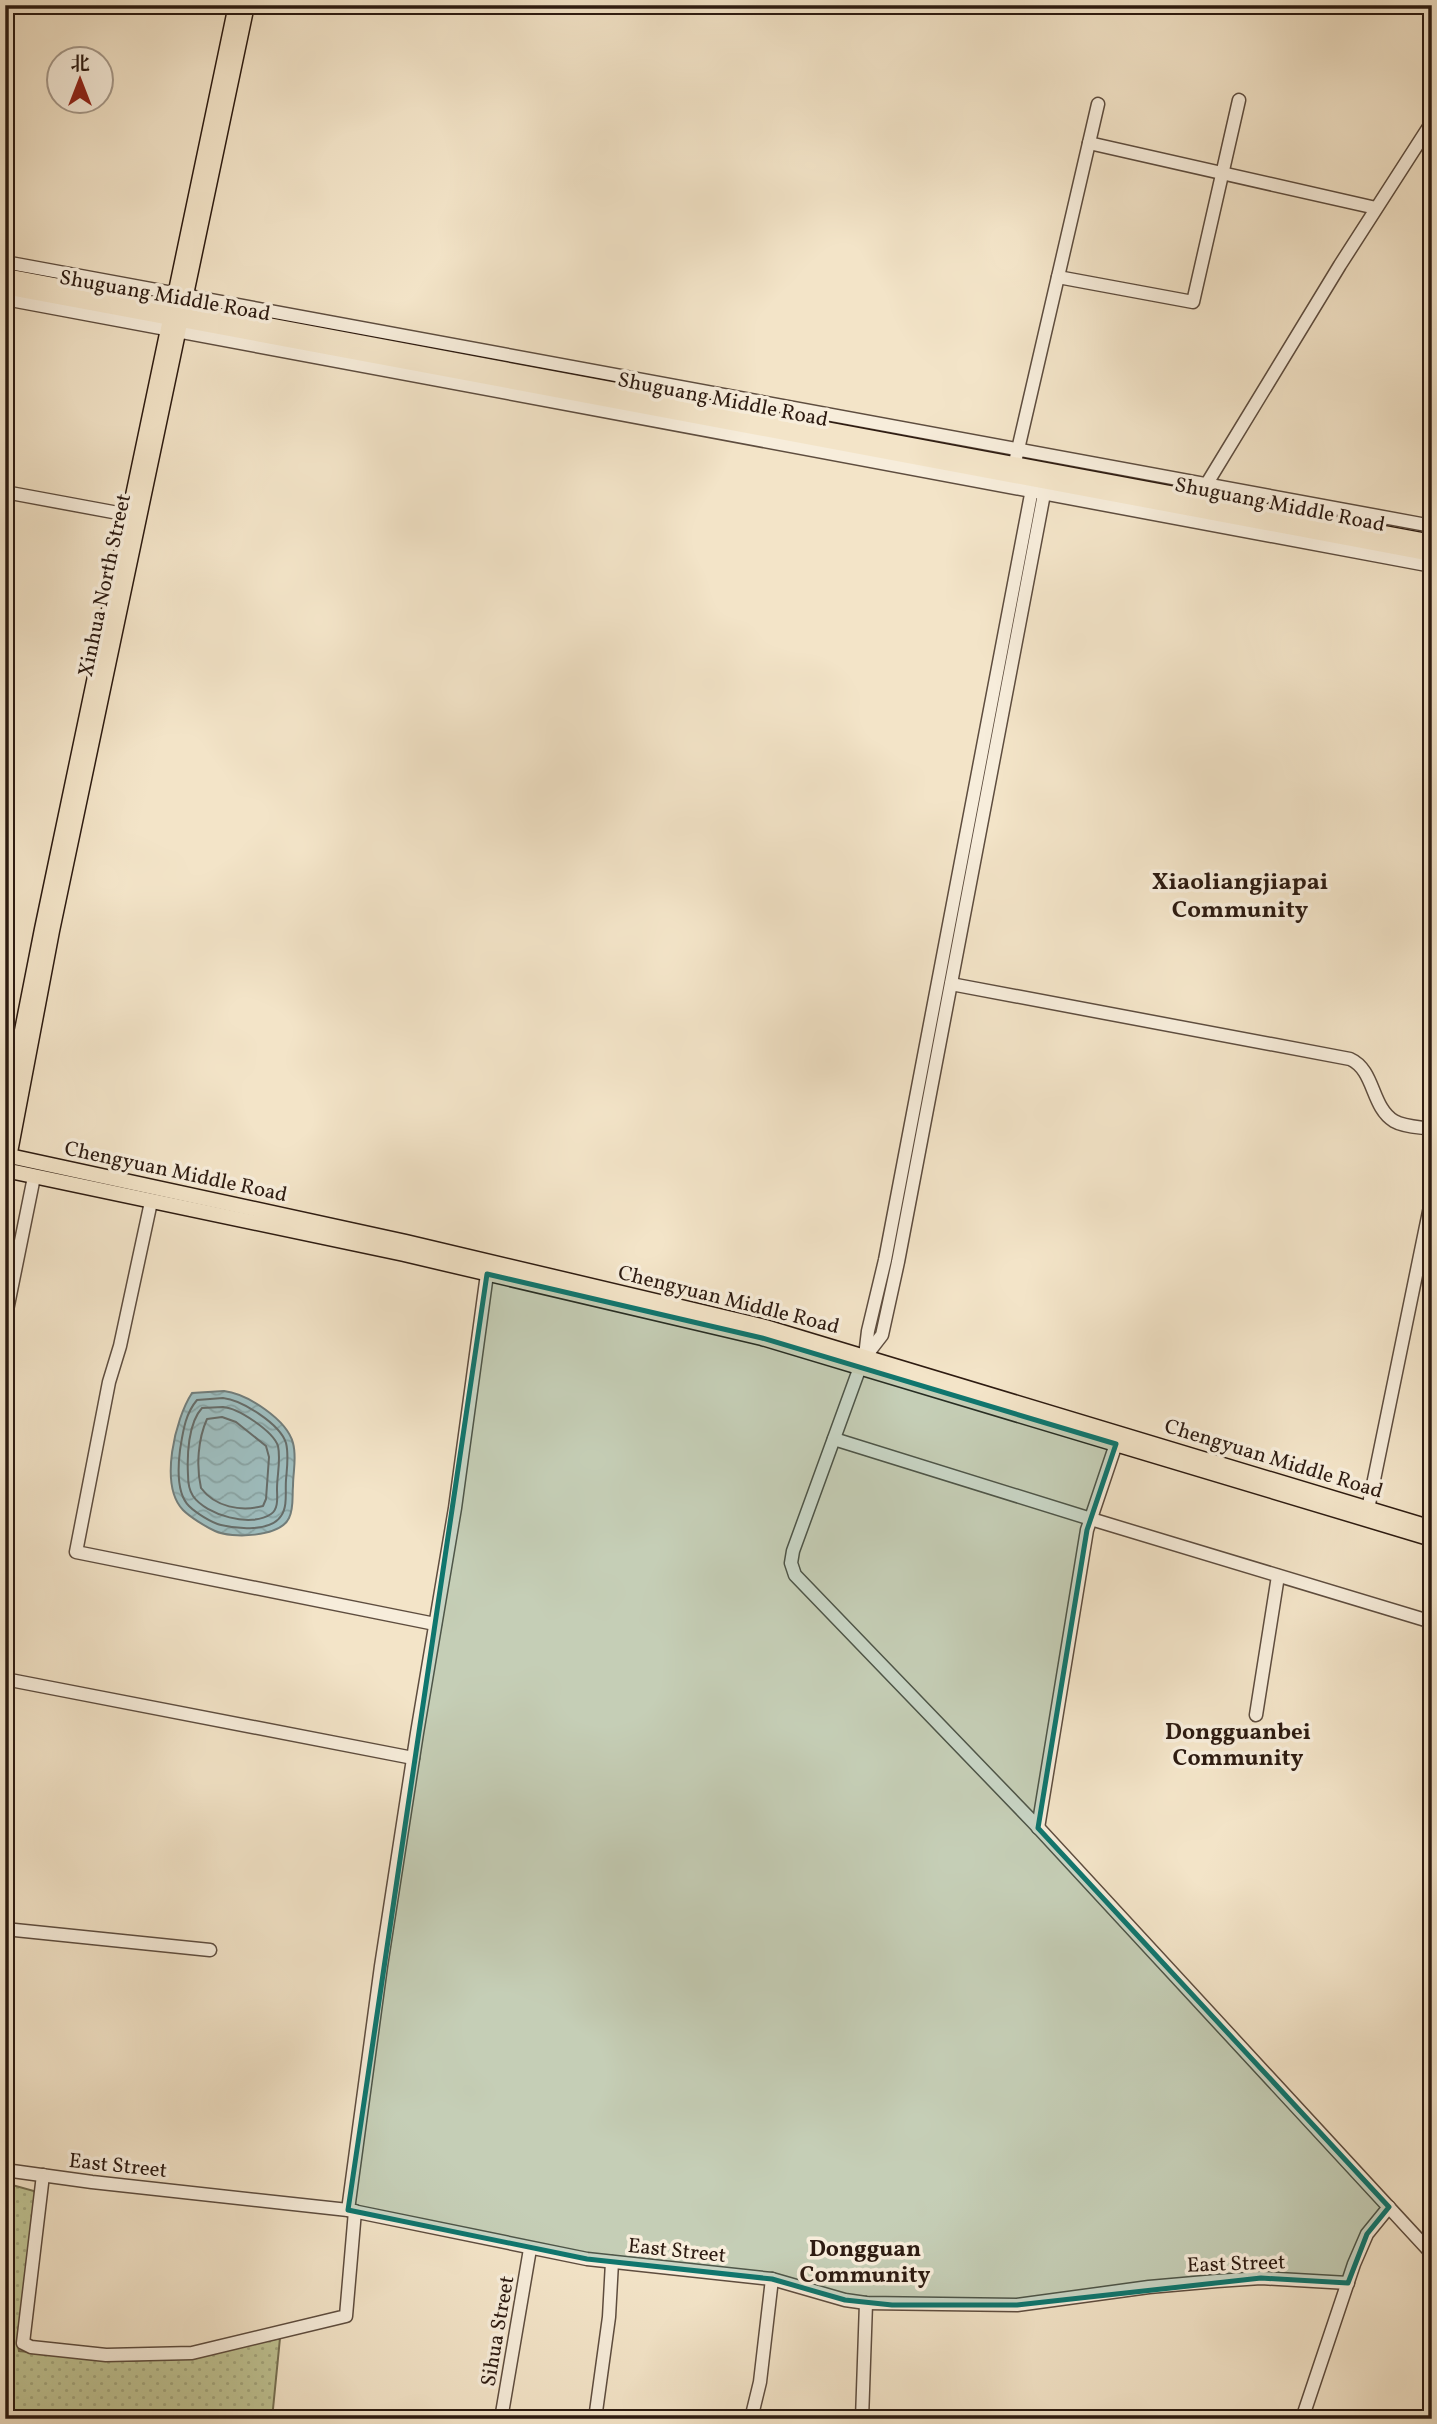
<svg xmlns="http://www.w3.org/2000/svg" width="1437" height="2424" viewBox="0 0 1437 2424" font-family="Vollkorn,'Noto Serif SC',serif">
  <style>
    .park { fill: url(#park-dots); stroke: #766f52; stroke-width: 2 }
    .water { fill: url(#water-waves); stroke: #717c79; stroke-width: 2 }
    .lines { fill: none; stroke-linecap: round; stroke-linejoin: round }
    .shore { stroke: #666c68; stroke-width: 2 }
    .minor-casing { stroke: #5e4d3f; stroke-width: 15 }
    .major-casing { stroke: #2d1b11; stroke-width: 17 }
    .minor { stroke: #f7eddb; stroke-width: 12 }
    .major { stroke: #f3e4c8; stroke-width: 14 }
    .marked { fill: #0f766e; fill-opacity: 0.2; stroke: #0f766e; stroke-width: 5; stroke-linejoin: round }
    .labels { text-anchor: middle; stroke-width: 7; stroke-linejoin: round; paint-order: stroke }
    .street-label { font-size: 21px; fill: #2d1b11; stroke: #f7eddb }
    .neighbourhood-label { font-size: 23px; font-weight: bold; fill: #2d1b11; stroke: #f7eddb }
    .quarter-label { font-size: 24px; font-weight: bold; fill: #2d1b11; stroke: #f7eddb }
  </style>
  <defs>
    <pattern id="park-dots" width="8" height="8" patternUnits="userSpaceOnUse" patternTransform="scale(1.75)"><rect width="8" height="8" fill="#bfc393"/><path d="M2 2h.1M6 6h.1" fill="none" stroke="#a4a77e" stroke-width="1.8" stroke-linecap="round"/></pattern>
    <pattern id="water-waves" width="16" height="10" patternUnits="userSpaceOnUse" patternTransform="scale(1.75)"><rect width="16" height="10" fill="#9ebdbe"/><path d="M0 5q4-4 8 0t8 0" fill="none" stroke="#88a2a2"/></pattern>
  </defs>
  <rect width="100%" height="100%" fill="#f3e4c8"/>
  <filter id="stains"><feTurbulence type="fractalNoise" baseFrequency=".00286" numOctaves="4"/><feColorMatrix values="0 0 0 0 .2 0 0 0 0 .09 0 0 0 0 .02 0 0 0 .5 -.17"/></filter>
  <radialGradient id="worn" r=".72"><stop offset=".6" stop-color="#630" stop-opacity="0"/><stop offset="1" stop-color="#630" stop-opacity=".3"/></radialGradient>
  <polygon class="park" points="5,2183 34,2191 36,2196 18,2346 19,2351 130,2361 198,2357 280,2338 272,2419 5,2419"/>
  <path class="water" d="M 224,1391 C 248,1394 287,1420 293,1443 C 297,1458 293,1471 293,1486 C 292,1496 294,1508 289,1518 C 280,1537 232,1539 215,1531 C 206,1527 190,1517 183,1510 C 159,1485 175,1419 192,1393 Z"/>
  <g class="lines">
    <g class="shore">
      <path d="M 223,1398 C 242,1400 280,1424 286,1443 C 289,1455 287,1467 286,1480 C 285,1491 288,1506 281,1516 C 271,1532 237,1529 221,1525 C 212,1523 196,1513 189,1506 C 176,1493 178,1466 180,1450 C 183,1432 185,1414 197,1400 Z"/>
      <path d="M 223,1407 C 238,1408 273,1431 278,1446 C 281,1460 277,1475 277,1489 C 277,1496 279,1509 271,1514 C 251,1528 206,1515 193,1496 C 189,1490 188,1482 188,1475 C 187,1456 188,1423 202,1408 Z"/>
      <path d="M 222,1417 L 236,1422 L 266,1446 L 269,1457 L 266,1499 L 263,1506 C 241,1512 215,1507 201,1488 C 196,1466 198,1439 207,1419 Z"/>
    </g>
    <g class="minor-casing">
      <g id="minor">
        <polyline points="1089,143 1376,208"/>
        <polyline points="5,262 1432,526"/>
        <polyline points="1058,277 1193,302 1239,100"/>
        <polyline points="5,299 1432,566"/>
        <polyline points="1016,458 1098,104"/>
        <polyline points="1048,473 898,1262 882,1335 865,1357 860,1367 793,1551 791,1563 795,1575 1034,1823 1432,2254"/>
        <polyline points="1203,490 1340,265 1432,122"/>
        <polyline points="5,492 129,515"/>
        <path d="M 951,984 L 1350,1059 C 1375,1070 1371,1107 1394,1121 C 1404,1127 1420,1127 1432,1129"/>
        <polyline points="151,1202 120,1346 109,1382 76,1552 435,1624"/>
        <polyline points="5,1320 34,1177"/>
        <polyline points="865,1356 868,1331 885,1260 1033,484"/>
        <polyline points="834,1439 1091,1519 1432,1622"/>
        <polyline points="1368,1509 1432,1197"/>
        <polyline points="5,1679 413,1758"/>
        <polyline points="1256,1715 1278,1576"/>
        <polyline points="1038,1828 1087,1530 1116,1444"/>
        <polyline points="5,1929 210,1950"/>
        <polyline points="5,2170 92,2182 348,2210 587,2259 772,2279 845,2300 866,2303 1017,2305 1149,2287 1217,2281 1261,2278 1348,2283"/>
        <polyline points="43,2175 23,2343 31,2347 106,2355 192,2353 346,2316 355,2211"/>
        <polyline points="348,2210 381,1966 417,1733 455,1508 487,1274"/>
        <polyline points="501,2419 530,2249"/>
        <polyline points="595,2419 609,2317 612,2262"/>
        <polyline points="751,2419 760,2382 772,2279"/>
        <polyline points="862,2419 866,2303"/>
        <polyline points="1302,2419 1354,2264 1367,2234 1389,2207"/>
      </g>
    </g>
    <g class="major-casing">
      <g id="major">
        <polyline points="5,276 1432,542"/>
        <polyline points="5,287 1432,554"/>
        <polyline points="5,1117 42,929 236,5"/>
        <polyline points="5,1155 406,1242 765,1327 1432,1528"/>
        <polyline points="8,1163 52,931 247,5"/>
        <polyline points="5,1170 404,1254 762,1338 1432,1539"/>
      </g>
    </g>
    <use href="#minor" class="minor"/>
    <use href="#major" class="major"/>
  </g>
  <path class="marked" d="M 487,1274 L 762,1338 L 1116,1444 L 1087,1530 L 1038,1828 L 1389,2207 L 1367,2234 L 1348,2283 L 1261,2278 L 1017,2305 L 892,2305 L 845,2300 L 772,2279 L 587,2259 L 348,2210 Z"/>
  <g class="labels">
    <g class="street-label">
      <text transform="translate(165 295) rotate(10)" y="7">Shuguang Middle Road</text>
      <text transform="translate(723 399) rotate(11)" y="7">Shuguang Middle Road</text>
      <text transform="translate(1280 504) rotate(11)" y="7">Shuguang Middle Road</text>
      <text transform="translate(104 585) rotate(-78)" y="7">Xinhua North Street</text>
      <text transform="translate(176 1171) rotate(12)" y="7">Chengyuan Middle Road</text>
      <text transform="translate(729 1299) rotate(14)" y="7">Chengyuan Middle Road</text>
      <text transform="translate(1274 1458) rotate(17)" y="7">Chengyuan Middle Road</text>
      <text transform="translate(118 2165) rotate(6)" y="7">East Street</text>
      <text transform="translate(677 2250) rotate(6)" y="7">East Street</text>
      <text transform="translate(1236 2263) rotate(-2)" y="7">East Street</text>
      <text transform="translate(497 2331) rotate(-80)" y="7">Sihua Street</text>
    </g>
    <g class="neighbourhood-label">
      <text x="1238" y="1739">Dongguanbei<tspan x="1238" dy="26">Community</tspan></text>
      <text x="865" y="2256">Dongguan<tspan x="865" dy="26">Community</tspan></text>
    </g>
    <g class="quarter-label">
      <text x="1240" y="889">Xiaoliangjiapai<tspan x="1240" dy="28">Community</tspan></text>
    </g>
  </g>
  <rect width="1437" height="2424" fill="none" stroke="#f3e4c8" stroke-width="28"/>
  <rect x="7" y="7" width="1423" height="2410" fill="none" stroke="#2d1b11" stroke-width="3.5"/>
  <rect x="14" y="14" width="1409" height="2396" fill="none" stroke="#2d1b11" stroke-width="2"/>
  <g transform="translate(80 80)"><circle r="33" fill="#f7eddb" stroke="#a6998a" stroke-width="2"/>
  <path d="M0-5L12 26L0 18L-12 26Z" fill="#8f2418"/>
  <text y="-10" font-size="19" font-weight="bold" text-anchor="middle" fill="#2d1b11">北</text>
  </g>
  <rect width="100%" height="100%" filter="url(#stains)"/>
  <rect width="100%" height="100%" fill="url(#worn)"/>
</svg>
